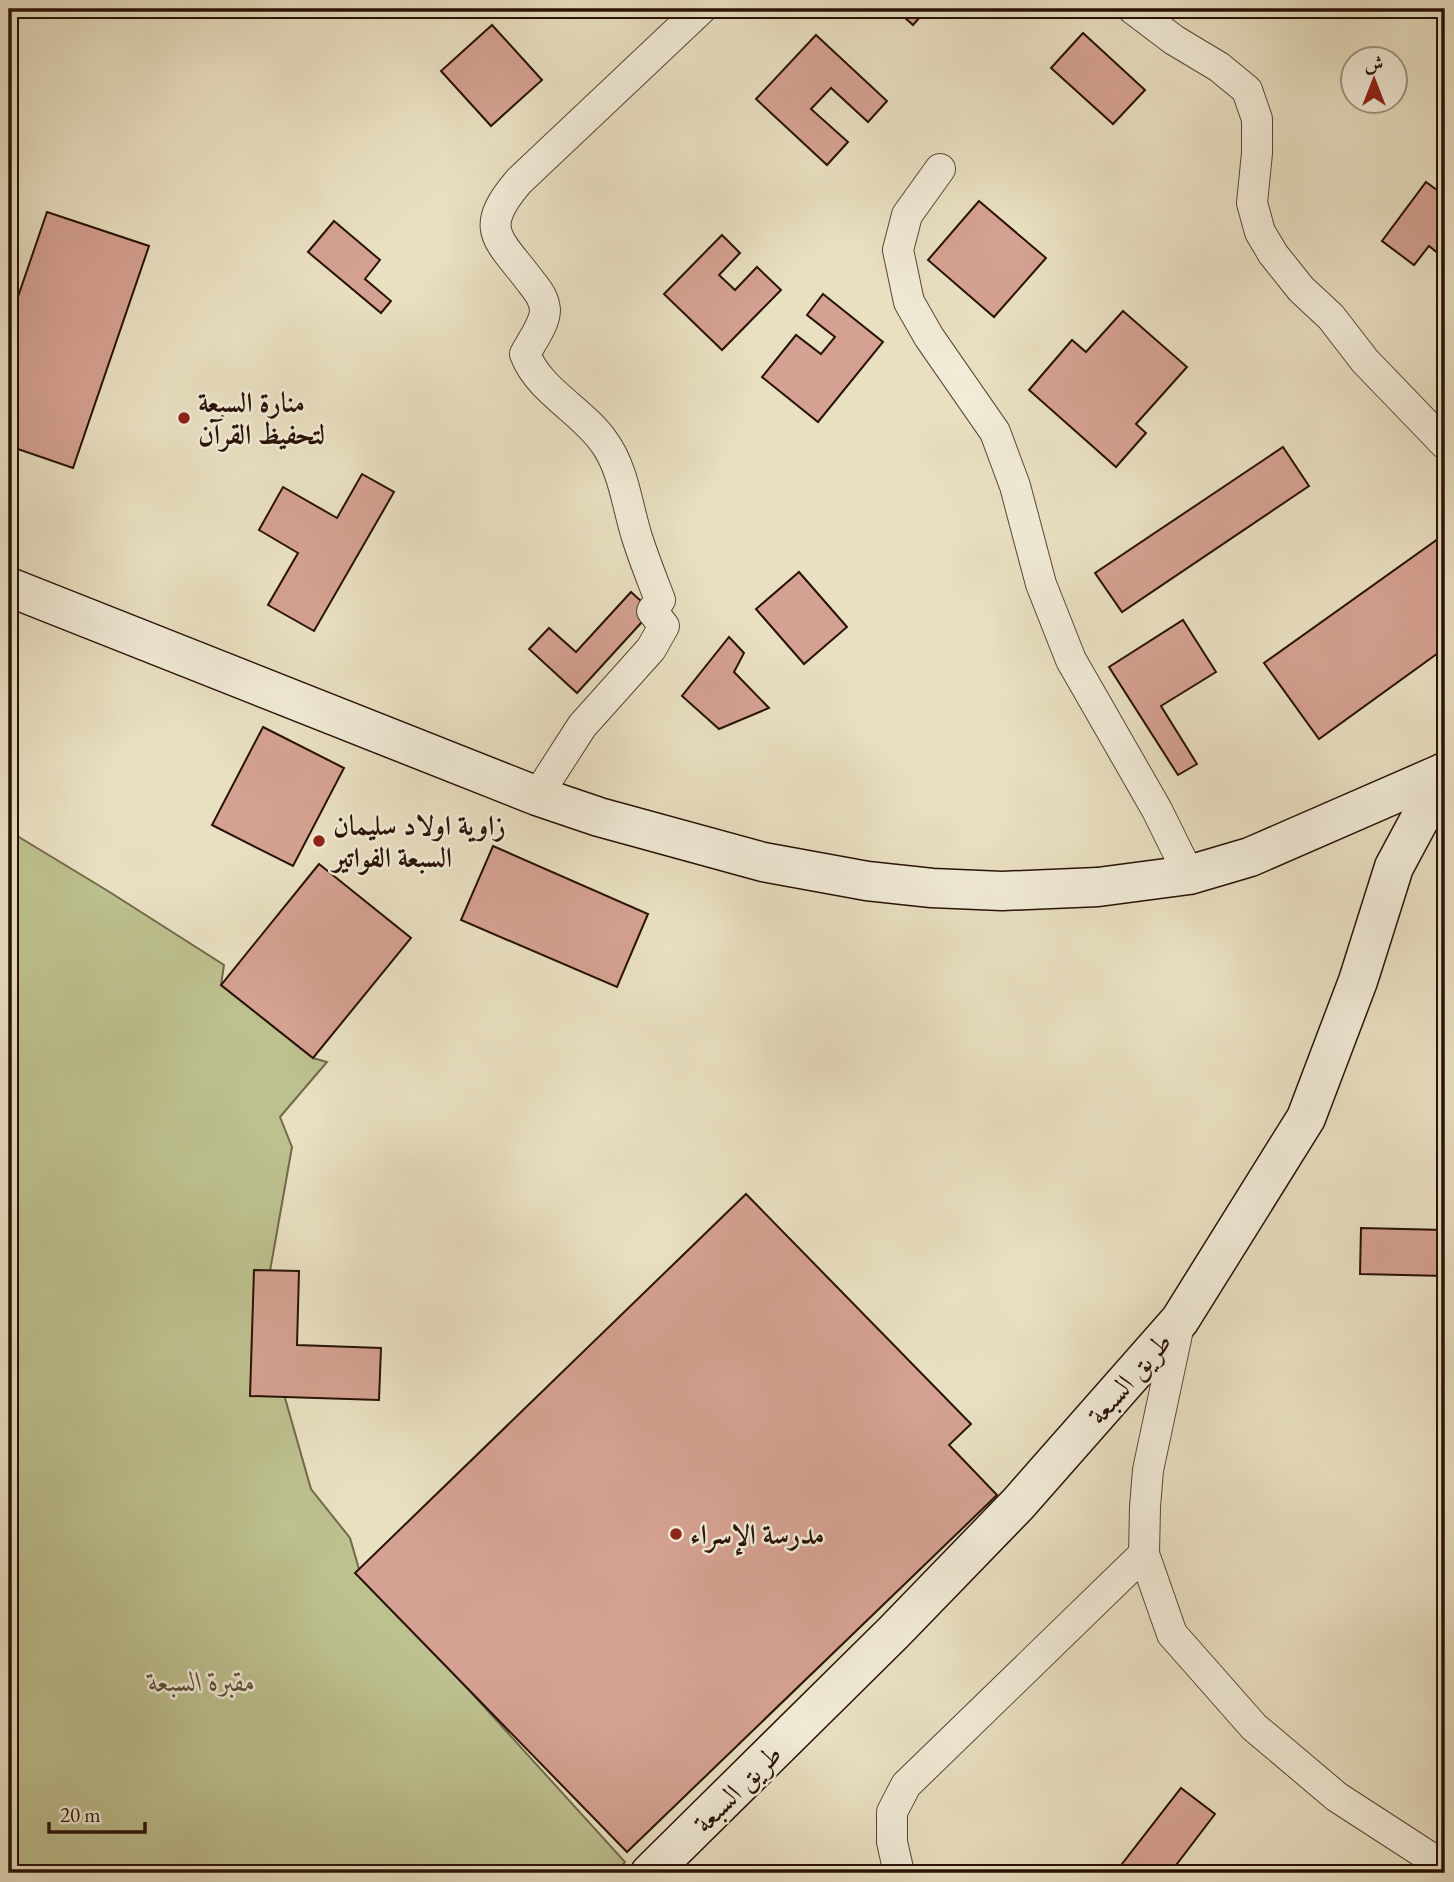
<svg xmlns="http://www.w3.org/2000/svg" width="1454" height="1882" viewBox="0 0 1454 1882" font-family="'EB Garamond',Amiri,serif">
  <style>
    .green { fill: #bdc08f; stroke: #72684a; stroke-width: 2 }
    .building { fill: #d5a192; stroke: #281106; stroke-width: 2 }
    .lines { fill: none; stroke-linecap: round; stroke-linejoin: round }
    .street-casing { stroke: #584535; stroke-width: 32 }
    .secondary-casing { stroke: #281106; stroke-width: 41 }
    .street { stroke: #f1ebd7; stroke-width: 30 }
    .secondary { stroke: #f1ebd7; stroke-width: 38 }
    .poi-dot { fill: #8f2418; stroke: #f1ebd7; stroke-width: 2.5 }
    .labels { text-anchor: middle; stroke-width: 5; stroke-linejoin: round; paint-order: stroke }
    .poi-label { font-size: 28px; font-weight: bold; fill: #281106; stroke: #f1ebd7; text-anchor: start }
    .street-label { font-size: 28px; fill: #281106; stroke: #f1ebd7 }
    .park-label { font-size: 28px; font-style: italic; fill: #5c4e36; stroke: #f1ebd7 }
  </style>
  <rect width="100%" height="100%" fill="#e9e0c2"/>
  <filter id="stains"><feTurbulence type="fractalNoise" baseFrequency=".00286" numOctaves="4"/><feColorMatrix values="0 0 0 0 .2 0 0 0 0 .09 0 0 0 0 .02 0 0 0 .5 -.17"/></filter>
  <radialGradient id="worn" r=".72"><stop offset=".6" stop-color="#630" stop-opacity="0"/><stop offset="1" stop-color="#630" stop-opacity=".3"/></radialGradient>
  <polygon class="green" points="9,831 108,891 224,965 221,985 313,1058 327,1062 280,1117 292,1147 267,1288 265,1328 311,1489 350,1538 359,1569 625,1862 616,1873 9,1873"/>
  <g class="building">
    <polygon points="895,9 927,9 913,25"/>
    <polygon points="492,25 542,80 491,126 441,71"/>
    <polygon points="1083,33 1145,90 1113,124 1051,68"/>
    <polygon points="816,35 887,101 868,122 831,88 811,109 848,142 827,165 756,99"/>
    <polygon points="1426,182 1445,196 1445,259 1429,246 1414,265 1382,241"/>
    <polygon points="979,201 1046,258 994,317 928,260"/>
    <polygon points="47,212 149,246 73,468 9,446 9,323"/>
    <polygon points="334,221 380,260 365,279 391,301 381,313 308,252"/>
    <polygon points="722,235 740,253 719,275 735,290 757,267 781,290 722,350 664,294"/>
    <polygon points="823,294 883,342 818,422 762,377 796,335 821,354 835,337 807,315"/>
    <polygon points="1123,311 1187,367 1136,424 1146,433 1116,467 1029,390 1072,340 1086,352"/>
    <polygon points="1283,447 1309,486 1122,612 1095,573"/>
    <polygon points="362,474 394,492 314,631 268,605 298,553 259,530 283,487 337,518"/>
    <polygon points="1445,534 1445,648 1319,739 1264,663"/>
    <polygon points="799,572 847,627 804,664 756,609"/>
    <polygon points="631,592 652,611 577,693 529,649 549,628 576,652"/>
    <polygon points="1183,620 1216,672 1161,706 1197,764 1178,775 1109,667"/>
    <polygon points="729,637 744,653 734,672 769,708 719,729 682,696"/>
    <polygon points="263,727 344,768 293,866 212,825"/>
    <polygon points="493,846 648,914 617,987 461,920"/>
    <polygon points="319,864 411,938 313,1058 221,985"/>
    <polygon points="746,1194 971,1424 949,1445 997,1495 627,1852 355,1573"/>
    <polygon points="1361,1228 1445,1230 1445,1276 1360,1274"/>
    <polygon points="254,1270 299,1271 297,1345 381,1348 379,1400 250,1396"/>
    <polygon points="1181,1788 1215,1814 1170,1873 1115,1873"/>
  </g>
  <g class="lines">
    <g class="street-casing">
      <g id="street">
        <polyline points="1133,9 1174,40 1219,67 1247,90 1257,119 1257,153 1252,203 1260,232 1273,254 1301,289 1331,317 1365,361 1445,444"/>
        <polyline points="940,169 907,215 898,250 909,302 929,337 995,432 1015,486 1041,584 1071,660 1157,810 1189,875"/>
        <path d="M 537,796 L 582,726 L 651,649 L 664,626 L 652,611 L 660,600 C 652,579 643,557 636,534 C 627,504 623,468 604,442 C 582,410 539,391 525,354 C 531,342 545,324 545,310 C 544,298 538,291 531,282 C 498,238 477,230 519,181 L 701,9"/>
        <polyline points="1180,1320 1148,1470 1145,1507 1144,1554 1172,1634 1254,1727 1337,1797 1445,1867"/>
        <polyline points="899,1873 892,1842 892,1812 906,1785 1144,1554"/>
      </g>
    </g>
    <g class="secondary-casing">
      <g id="secondary">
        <polyline points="9,587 537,796 599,817 763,862 867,881 932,888 1002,891 1098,887 1189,875 1250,857 1445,772"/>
        <polyline points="650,1873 894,1632 1018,1504 1180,1320 1306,1118 1358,981 1394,867 1445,772"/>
      </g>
    </g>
    <use href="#street" class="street"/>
    <use href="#secondary" class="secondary"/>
  </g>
  <g class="poi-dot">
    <circle cx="184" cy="418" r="7"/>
    <circle cx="319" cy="841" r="7"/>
    <circle cx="676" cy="1534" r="7"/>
  </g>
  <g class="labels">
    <g class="poi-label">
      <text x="198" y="412">منارة السبعة<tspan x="198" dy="32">لتحفيظ القرآن</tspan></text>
      <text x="333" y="835">زاوية اولاد سليمان<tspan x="333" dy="32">السبعة الفواتير</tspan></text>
      <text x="690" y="1544">مدرسة الإسراء</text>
    </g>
    <g class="street-label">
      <text transform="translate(1129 1378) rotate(-49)" y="10">طريق السبعة</text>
      <text transform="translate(737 1788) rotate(-45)" y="10">طريق السبعة</text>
    </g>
    <g class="park-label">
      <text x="202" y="1691">مقبرة السبعة</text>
    </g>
  </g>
  <rect width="1454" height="1882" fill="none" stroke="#e9e0c2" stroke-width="35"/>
  <rect x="10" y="10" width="1433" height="1861" fill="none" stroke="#281106" stroke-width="3.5"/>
  <rect x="18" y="18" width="1419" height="1847" fill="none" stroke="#281106" stroke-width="2"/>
  <g transform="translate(1374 80)"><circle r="33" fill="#f1ebd7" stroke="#a19483" stroke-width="2"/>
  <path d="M0-5L12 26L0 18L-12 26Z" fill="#8f2418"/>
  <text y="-10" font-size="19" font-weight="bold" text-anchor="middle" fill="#281106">ش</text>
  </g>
  <path d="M49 1822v10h96v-10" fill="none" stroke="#281106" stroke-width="3.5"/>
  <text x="60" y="1822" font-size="21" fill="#281106" stroke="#f1ebd7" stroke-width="5" paint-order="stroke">20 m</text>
  <rect width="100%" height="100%" filter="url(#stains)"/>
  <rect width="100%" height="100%" fill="url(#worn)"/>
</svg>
